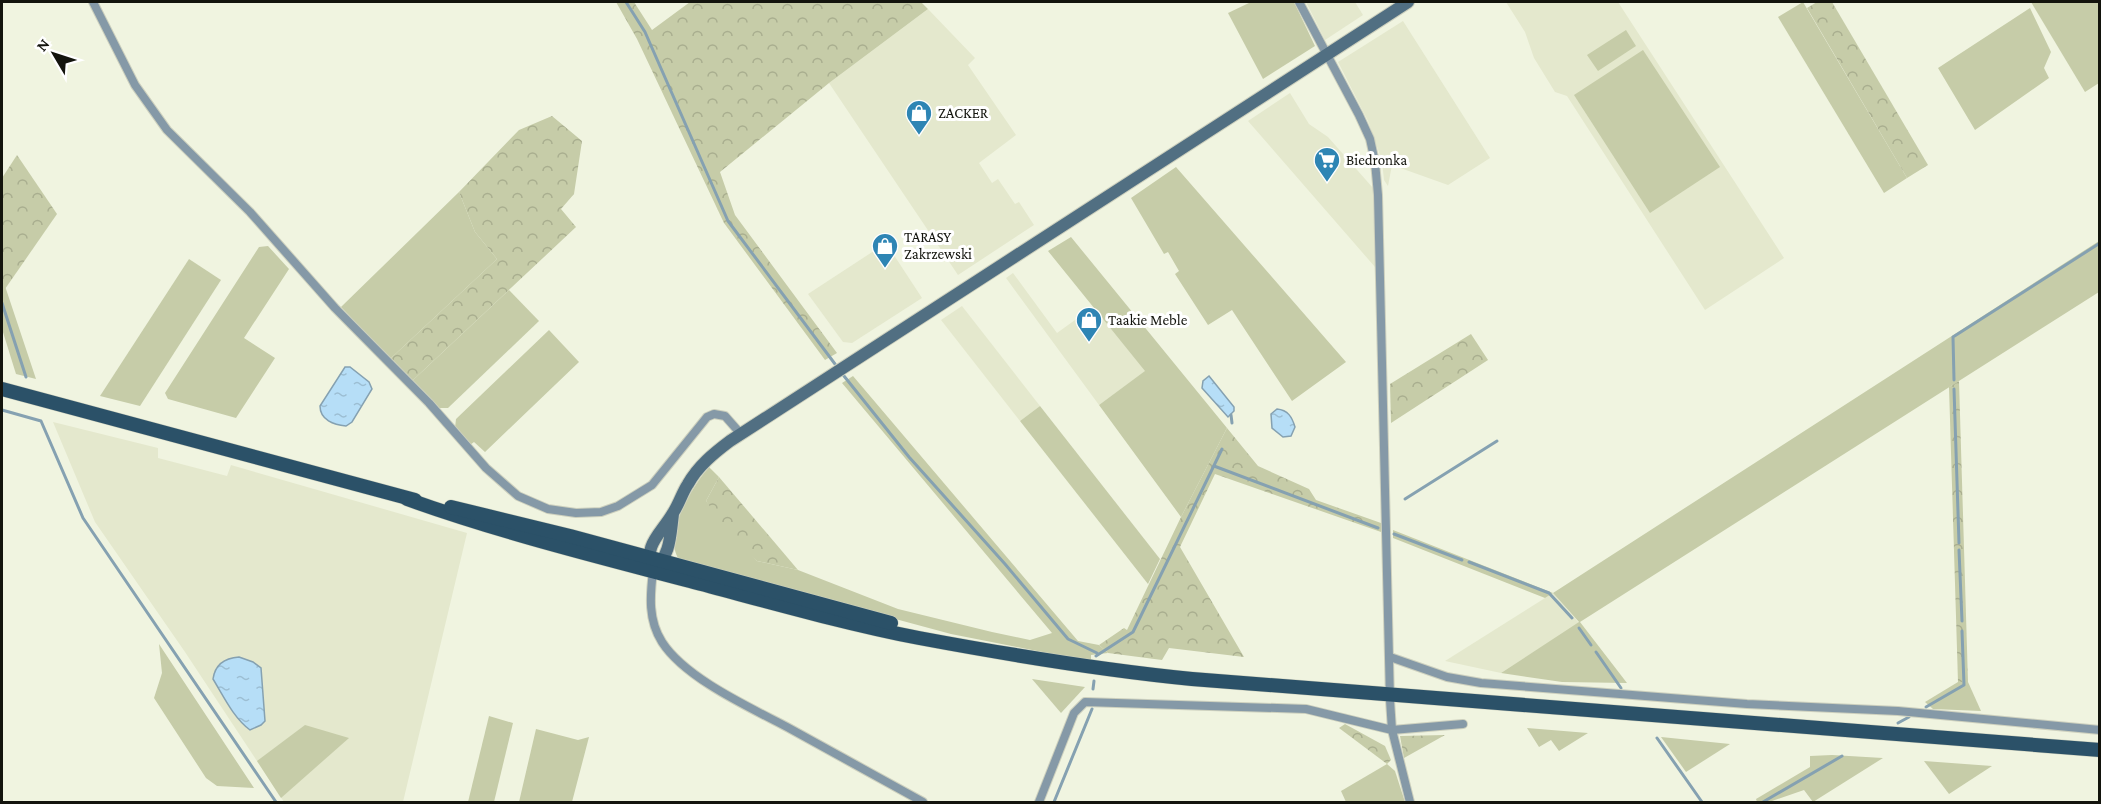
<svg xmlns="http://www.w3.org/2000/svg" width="2101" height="804" viewBox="0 0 2101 804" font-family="'Crimson Pro',serif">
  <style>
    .built { fill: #e4e8cd }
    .grass { fill: #c6cca8 }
    .forest { fill: url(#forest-crowns) }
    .water { fill: url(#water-ripples); stroke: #85a1b1; stroke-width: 1.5 }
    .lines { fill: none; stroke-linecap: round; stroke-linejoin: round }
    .stream { stroke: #85a1b1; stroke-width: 3 }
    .street-casing { stroke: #cdd0be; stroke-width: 10 }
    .secondary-casing { stroke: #cdd0be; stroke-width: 14 }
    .primary-casing { stroke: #cdd0be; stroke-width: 15 }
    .street { stroke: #8599a7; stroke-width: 8 }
    .secondary { stroke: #516f82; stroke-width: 12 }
    .primary { stroke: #2b5168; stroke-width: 14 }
    .labels { text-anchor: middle; stroke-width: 6; stroke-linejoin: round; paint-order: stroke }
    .poi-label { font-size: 15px; fill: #13140d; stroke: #fff; text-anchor: start }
  </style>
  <defs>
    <pattern id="forest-crowns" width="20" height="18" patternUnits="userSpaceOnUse" patternTransform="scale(1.5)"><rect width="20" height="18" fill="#c6cca8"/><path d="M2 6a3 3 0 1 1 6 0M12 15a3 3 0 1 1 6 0" fill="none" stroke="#a9ae8f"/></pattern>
    <pattern id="water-ripples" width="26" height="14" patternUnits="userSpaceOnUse" patternTransform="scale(1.5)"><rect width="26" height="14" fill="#b6def7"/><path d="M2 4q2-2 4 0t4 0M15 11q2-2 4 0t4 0" fill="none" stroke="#9cbed3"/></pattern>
  </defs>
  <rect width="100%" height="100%" fill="#f0f4e0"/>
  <g class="built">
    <polygon points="1306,2 1355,2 1363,15 1325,40"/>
    <polygon points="1506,2 1618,2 1784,258 1705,310 1567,96 1555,92 1534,58 1525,32"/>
    <polygon points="928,9 975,58 968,65 1016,135 979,163 992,183 998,179 1015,204 1019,202 1034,225 958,275 829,83"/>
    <polygon points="1403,21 1490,158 1448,185 1392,165 1388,186 1384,180 1382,161 1368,121 1338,62"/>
    <polygon points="1290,93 1309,124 1328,137 1373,188 1375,267 1248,121"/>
    <polygon points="886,243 922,298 852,343 843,342 808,294"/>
    <polygon points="1013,273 1057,333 1093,307 1146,371 1099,405 1006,278"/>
    <polygon points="962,306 1040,406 1020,421 941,320"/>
    <polygon points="53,422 158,448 158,458 227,476 231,465 467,533 403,802 284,802 185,652 95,522"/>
    <polygon points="1553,593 1579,623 1501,673 1445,661"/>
  </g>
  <g class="grass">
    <polygon points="1251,2 1294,2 1315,46 1263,79 1228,13"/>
    <polygon points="1803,2 1907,178 1884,193 1778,17"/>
    <polygon points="2031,2 2099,2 2099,83 2085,92"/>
    <polygon points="2030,8 2051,52 2044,68 2049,78 1975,130 1938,68"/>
    <polygon points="1626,30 1636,46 1598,71 1587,55"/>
    <polygon points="1643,50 1720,167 1650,213 1574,95"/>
    <polygon points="1176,167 1346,362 1292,401 1232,310 1208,325 1175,274 1179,271 1168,252 1164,254 1131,198"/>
    <polygon points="459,192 475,232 497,259 390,359 341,307"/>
    <polygon points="1071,237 1227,428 1181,517 1099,405 1145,371 1048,251"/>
    <polygon points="2099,241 2099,292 1580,622 1627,683 1562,682 1501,673 1579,622 1553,593 1545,598 1393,538 1393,530 1553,593"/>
    <polygon points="268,246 289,269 244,338 275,358 236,418 168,399 165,393 259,247"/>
    <polygon points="189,259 221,280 140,406 100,396"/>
    <polygon points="2,277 36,379 16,374 2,329"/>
    <polygon points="509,290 539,321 448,408 438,408 412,381"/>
    <polygon points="549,330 579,362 485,452 474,442 470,445 455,428 456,419"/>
    <path d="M 853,376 L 1078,641 L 1099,645 L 1108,653 L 1091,655 L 1091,661 L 1055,656 L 1052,654 L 951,634 L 680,561 C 661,536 692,487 709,467 L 719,477 L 706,501 L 757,561 L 798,570 L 898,609 L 992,632 L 1030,640 L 1052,633 L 842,383 Z"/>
    <polygon points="1040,406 1160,559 1148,584 1020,421"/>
    <polygon points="159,644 254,788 217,786 206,778 154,698 162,673"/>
    <polygon points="1032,679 1085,687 1061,713"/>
    <polygon points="1958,682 1968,682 1981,711 1933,709 1925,702"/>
    <polygon points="489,716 513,723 494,802 468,802"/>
    <polygon points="305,725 349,738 281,798 257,761"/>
    <polygon points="1527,728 1588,733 1559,751 1551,740 1539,747"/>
    <polygon points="536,729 578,740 589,737 572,802 519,802"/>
    <polygon points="1661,737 1730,744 1686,772"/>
    <polygon points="1832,755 1883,758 1813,802 1804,790 1769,802 1757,802 1756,799 1810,767 1810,756"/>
    <polygon points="1924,761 1992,766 1949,794"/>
    <polygon points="1387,764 1395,771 1405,802 1346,802 1341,791"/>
  </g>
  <g class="forest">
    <polygon points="616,2 634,2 652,30 690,2 921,2 928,9 829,83 720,172 735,215 837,353 825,360 724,223 637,39"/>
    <polygon points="1817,2 1832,2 1928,165 1907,178 1807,8"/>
    <polygon points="552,116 582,141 574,194 561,209 576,227 412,381 390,359 497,259 475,232 459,192 519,130"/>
    <polygon points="17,155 57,214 5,289 2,277 2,178"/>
    <polygon points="1471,334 1488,360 1391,423 1390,384"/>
    <polygon points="1959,381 1968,682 1958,682 1949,387"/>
    <polygon points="1227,428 1258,466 1309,489 1316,500 1381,523 1381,532 1215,474 1180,547 1244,657 1169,648 1162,660 1108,653 1099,645 1124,628 1127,630 1181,517"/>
    <polygon points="719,477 798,570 757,561 729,534 706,501"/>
    <polygon points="1345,724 1385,746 1391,760 1387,764 1339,728"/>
    <polygon points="1445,735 1404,758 1400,736"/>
  </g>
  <g class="water">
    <path d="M 345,367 L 350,367 L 369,382 L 372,389 L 352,422 L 346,426 C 334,425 320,420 320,406 Z"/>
    <polygon points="1209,376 1234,407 1234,411 1228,417 1202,388 1203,381"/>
    <path d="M 1277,409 C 1288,410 1292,417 1295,427 L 1291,436 L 1283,437 L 1272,428 L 1271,414 Z"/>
    <path d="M 239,657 L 253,662 L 261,668 L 265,721 L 261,725 L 250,730 C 233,717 224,697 213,679 C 215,665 224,658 239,657 Z"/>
  </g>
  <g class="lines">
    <g class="stream">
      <polyline points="626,2 645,32 728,221 835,364"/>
      <polyline points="2,303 26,377"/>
      <polyline points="844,376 909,457 1005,564 1068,639 1097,653"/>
      <polyline points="1954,380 1953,337 2100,243"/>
      <polyline points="1954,389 1959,543"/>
      <polyline points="2,410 41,421 83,518 276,802"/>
      <polyline points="1231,415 1232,423"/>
      <polyline points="1214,466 1378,528"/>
      <polyline points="1405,499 1497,441"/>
      <polyline points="1394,534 1462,560"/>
      <polyline points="1959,550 1962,621"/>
      <polyline points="1469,562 1549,593 1572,618"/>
      <polyline points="1579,628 1591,645"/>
      <polyline points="1596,652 1621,688"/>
      <polyline points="1096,656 1133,632 1222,449"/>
      <polyline points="1093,689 1094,681"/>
      <polyline points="1926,707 1964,685 1962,631"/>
      <polyline points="1898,723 1909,717"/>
      <polyline points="1657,738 1702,802"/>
      <polyline points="1054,802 1092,709"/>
      <polyline points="1763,802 1842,756"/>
    </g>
    <g class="street-casing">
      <g id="street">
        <polyline points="93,2 135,85 167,130 250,212 335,308 429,403 486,468 518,496 548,509 576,513 601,512 618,506 652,485 707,417 714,414 725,416 740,433"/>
        <polyline points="1299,2 1359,115 1370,139 1375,162 1378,195 1390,700 1392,730 1410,802"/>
        <path d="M 653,571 C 650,596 648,620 662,642 C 685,678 749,707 787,727 C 832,752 878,777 923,802"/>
        <polyline points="1390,657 1447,677 1481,683 1747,704 1898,711 2100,730"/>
        <polyline points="1039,802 1074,713 1085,702 1306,709 1392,730 1463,724"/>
      </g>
    </g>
    <g class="secondary-casing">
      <path id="secondary" d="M 673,514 C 670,537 671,554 653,571 C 642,545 661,534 673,513 C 679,504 682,493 688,484 C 698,466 714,453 730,441 L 1408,2"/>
    </g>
    <g class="primary-casing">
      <g id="primary">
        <polyline points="2,389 415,500"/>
        <path d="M 407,499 C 499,532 595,556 690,581 C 766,601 842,623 919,638 C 1010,655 1100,670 1192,679 L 2100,750"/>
        <polyline points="451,507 570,536 891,623"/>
      </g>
    </g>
    <use href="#street" class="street"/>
    <use href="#secondary" class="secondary"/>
    <use href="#primary" class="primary"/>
  </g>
  <defs>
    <g id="shop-pin" transform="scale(1.35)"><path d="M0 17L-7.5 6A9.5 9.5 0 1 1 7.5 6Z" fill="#2e85b4" stroke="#fff"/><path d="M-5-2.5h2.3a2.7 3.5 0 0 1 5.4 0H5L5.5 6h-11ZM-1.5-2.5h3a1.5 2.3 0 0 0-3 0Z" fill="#fff"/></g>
    <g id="supermarket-pin" transform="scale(1.35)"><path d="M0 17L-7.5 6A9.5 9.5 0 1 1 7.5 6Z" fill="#2e85b4" stroke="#fff"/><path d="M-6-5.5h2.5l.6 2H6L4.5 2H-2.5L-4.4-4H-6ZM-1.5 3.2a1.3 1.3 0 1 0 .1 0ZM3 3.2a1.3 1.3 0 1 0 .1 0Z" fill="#fff"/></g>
  </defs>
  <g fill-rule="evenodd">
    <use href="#shop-pin" x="919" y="113"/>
    <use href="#supermarket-pin" x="1327" y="160"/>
    <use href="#shop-pin" x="885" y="246"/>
    <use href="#shop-pin" x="1089" y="320"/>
  </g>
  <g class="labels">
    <g class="poi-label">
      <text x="938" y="118">ZACKER</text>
      <text x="1346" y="165">Biedronka</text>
      <text x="904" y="242">TARASY<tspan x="904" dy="17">Zakrzewski</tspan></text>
      <text x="1108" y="325">Taakie Meble</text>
    </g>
  </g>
  <rect width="2101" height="804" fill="none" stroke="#13140d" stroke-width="6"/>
  <g transform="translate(54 54) rotate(309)" stroke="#ffffff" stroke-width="4.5" paint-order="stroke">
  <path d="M0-4.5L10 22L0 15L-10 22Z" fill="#13140d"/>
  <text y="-9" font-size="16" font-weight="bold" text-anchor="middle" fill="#13140d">N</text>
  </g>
</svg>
